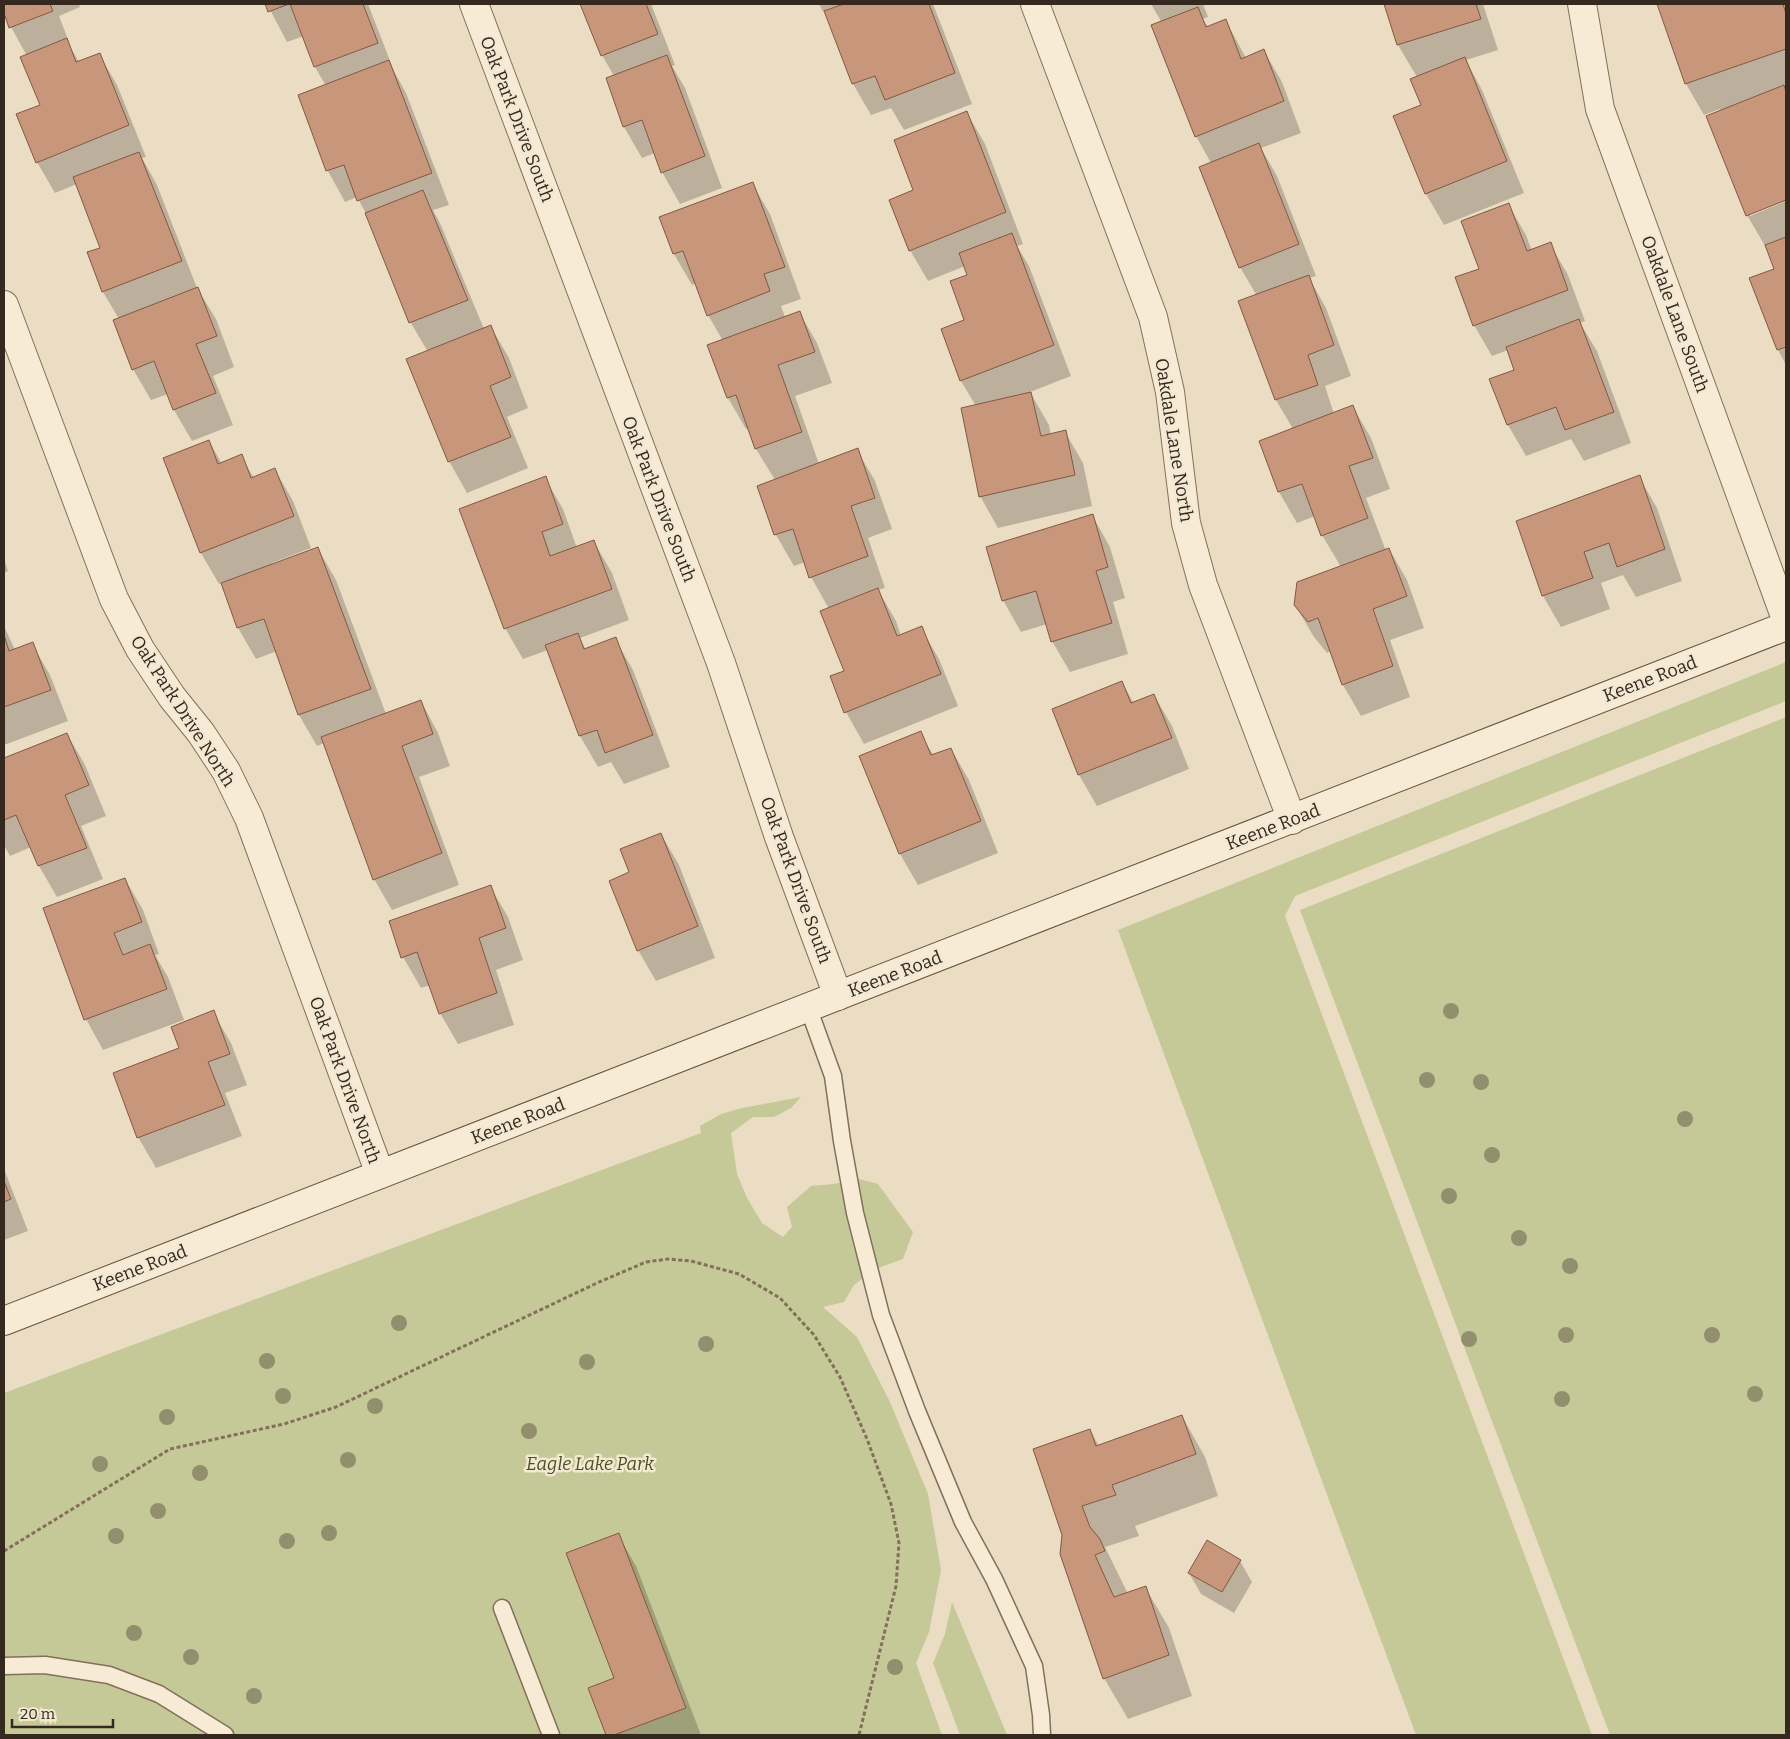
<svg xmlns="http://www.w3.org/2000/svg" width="1790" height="1739" viewBox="0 0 1790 1739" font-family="Bitter,serif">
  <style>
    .green { fill: #c5c997 }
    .shadow { fill: #0003 }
    .building { fill: #c8967a; stroke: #825842 }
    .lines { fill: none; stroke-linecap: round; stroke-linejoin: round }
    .service-casing { stroke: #846f5b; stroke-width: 19 }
    .minor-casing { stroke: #846f5b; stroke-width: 30 }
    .secondary-casing { stroke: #66503e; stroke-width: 30 }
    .path { stroke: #846f5b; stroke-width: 3; stroke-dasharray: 4 2.5; stroke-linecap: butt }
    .service { stroke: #f7ebd5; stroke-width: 16 }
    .minor { stroke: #f7ebd5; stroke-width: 28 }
    .secondary { stroke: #f7ebd5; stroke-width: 28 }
    .tree { fill: #918f6d }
    .labels { text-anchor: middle; stroke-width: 5; stroke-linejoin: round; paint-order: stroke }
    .street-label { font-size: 18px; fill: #35281e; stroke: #f3e8d2 }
    .park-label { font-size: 18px; font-style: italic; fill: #485026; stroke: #f3e8d2 }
  </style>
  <rect width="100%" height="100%" fill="#ebddc3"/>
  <g class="green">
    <polygon points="1786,662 1786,701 1295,896 1285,916 1592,1735 1416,1735 1118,930"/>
    <polygon points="1786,717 1786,1735 1610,1735 1300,910"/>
    <polygon points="801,1097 791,1108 774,1117 753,1117 731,1133 737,1174 747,1198 762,1223 783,1237 792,1227 787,1207 811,1186 833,1184 859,1179 878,1184 913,1232 903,1259 875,1269 854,1285 844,1302 823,1307 857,1337 890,1402 928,1494 941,1570 929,1632 916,1663 942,1735 4,1735 4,1393 701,1133 700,1126 721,1114 742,1108"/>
    <polygon points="952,1602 1007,1735 960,1735 933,1663 945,1634"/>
  </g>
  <g class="shadow">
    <polygon points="4,4 79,4 80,7 59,16 69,42 68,43 79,62 99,54 117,85 146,157 142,158 157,185 197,288 216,319 234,367 213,376 233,425 192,441 174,410 168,394 151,400 133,369 119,319 103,292 89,253 102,248 77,184 55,193 37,162 41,106 27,56 11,27 4,10"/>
    <polygon points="267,4 368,4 394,71 406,93 449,205 433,210 440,223 484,329 491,327 509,358 528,408 507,417 528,468 467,493 449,461 428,352 411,323 368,217 357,197 345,202 328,171 299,96 326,86 315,67 304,36 287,42"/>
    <polygon points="582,4 651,4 675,65 672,66 685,88 722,188 680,204 662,172 655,153 642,158 624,127 607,79 614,76 602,55"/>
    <polygon points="819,4 933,4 972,104 904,130 891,108 871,115 853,84 825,11 823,12"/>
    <polygon points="1151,4 1203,4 1208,17 1203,19 1208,27 1226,21 1246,58 1264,51 1282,82 1301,133 1261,148 1277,176 1316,276 1309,278 1326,308 1351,376 1325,386 1334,414 1353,407 1371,438 1390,489 1366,498 1386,551 1389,549 1407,580 1424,628 1390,640 1410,697 1361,716 1343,685 1331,651 1327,653 1314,637 1295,605 1341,567 1322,535 1315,516 1297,523 1279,492 1260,441 1293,429 1276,400 1257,296 1240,267 1211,163 1196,136 1162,23"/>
    <polygon points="1385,4 1483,4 1498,50 1466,60 1482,90 1524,193 1444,225 1426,194 1395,116 1422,106 1417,77 1398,45"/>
    <polygon points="1658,4 1786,4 1786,86 1783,87 1786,92 1786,198 1750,213 1750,216 1786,201 1786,365 1778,350 1750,279 1776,270 1767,246 1765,246 1747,215 1721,111 1720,109 1704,115 1686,84"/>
    <polygon points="967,113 985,144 1023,244 1017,246 1029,266 1071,376 1030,392 1049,425 1051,435 1065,432 1083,463 1092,506 998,528 980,496 976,406 961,381 943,330 966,321 969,276 965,266 928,281 910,250 915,191"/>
    <polygon points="752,183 770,214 801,299 781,306 785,317 799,312 817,343 832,383 795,396 819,464 857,450 875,481 892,529 868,538 885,588 878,590 896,621 901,636 921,628 939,659 958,706 864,744 846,712 831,676 846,671 829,609 811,577 805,562 794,566 776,535 759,486 775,480 756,449 749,428 746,429 728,398 709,346 723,341 708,315 696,283 692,285 674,254 660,217"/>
    <polygon points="1508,204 1526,235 1532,251 1550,244 1568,275 1585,321 1580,323 1597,351 1631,443 1584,461 1571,439 1526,456 1508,425 1491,380 1516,371 1508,350 1492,356 1474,325 1481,270"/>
    <polygon points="209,441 222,464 241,456 254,478 275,470 293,501 311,548 272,563 273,565 318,549 336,580 386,714 421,701 438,733 450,766 419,777 459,885 392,910 374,879 324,743 317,746 299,715 277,651 256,659 238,628 222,583 219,584 201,553 164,459"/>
    <polygon points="1639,477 1657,508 1682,581 1636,597 1623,575 1601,583 1610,609 1561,627 1543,596"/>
    <polygon points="545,478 563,509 577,548 594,542 612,573 629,620 580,638 586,650 615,639 633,670 670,767 624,784 611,762 598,767 580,736 548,650 523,659 505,628"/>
    <polygon points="1092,515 1110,547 1125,598 1113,602 1128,654 1070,672 1052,641 1047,624 1021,632 1003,600"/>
    <polygon points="4,559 8,571 4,573"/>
    <polygon points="4,626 15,650 32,644 50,675 68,721 4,745"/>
    <polygon points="1122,682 1134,704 1154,695 1172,726 1189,769 1097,806 1079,775 1053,710"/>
    <polygon points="920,733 934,756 951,749 969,780 998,853 918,885 900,854 860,757"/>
    <polygon points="67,734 85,765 106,816 81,826 103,879 57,897 39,866 31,847 10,856 4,845 4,760"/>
    <polygon points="661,834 679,865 715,958 656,981 638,950 631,873"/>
    <polygon points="125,879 143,910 159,954 155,955 168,977 184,1020 103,1050 86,1019"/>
    <polygon points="490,886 508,917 523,960 496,970 514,1025 458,1044 440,1013 430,985 421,988 403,957"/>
    <polygon points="213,1012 231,1043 247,1085 225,1093 242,1136 156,1168 138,1137 180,1049"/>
    <polygon points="4,1169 28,1231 4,1240"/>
    <polygon points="1182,1416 1205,1457 1218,1496 1135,1526 1139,1536 1105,1547 1128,1594 1145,1587 1169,1628 1192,1696 1128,1719 1104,1678 1061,1554 1090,1430 1099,1446"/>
    <polygon points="618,1535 636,1566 701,1735 608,1735 589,1689 615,1678"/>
    <polygon points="1240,1561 1252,1582 1234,1613 1201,1594 1189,1573"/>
  </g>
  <g class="building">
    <polygon points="4,4 50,4 53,11 9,28 4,13"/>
    <polygon points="265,4 289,4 268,12"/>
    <polygon points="290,4 363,4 378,43 314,67"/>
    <polygon points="580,4 646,4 658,34 601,56"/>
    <polygon points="844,4 929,4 955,73 885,100 875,76 852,84 824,11"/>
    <polygon points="1384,4 1476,4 1481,19 1397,45"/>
    <polygon points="1657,4 1783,4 1786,14 1786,49 1685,84"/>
    <polygon points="1198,7 1206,27 1226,19 1241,59 1264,49 1284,101 1195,137 1151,25"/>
    <polygon points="67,38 76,62 100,53 129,125 36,163 16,114 40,105 20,57"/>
    <polygon points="667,55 705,156 661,173 642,120 623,127 606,78"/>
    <polygon points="1465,57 1507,161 1425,194 1393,116 1421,105 1410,79"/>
    <polygon points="389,60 432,173 357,201 344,165 326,171 298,95"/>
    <polygon points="1784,85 1786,92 1786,200 1746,216 1706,116"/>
    <polygon points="967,111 1006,212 909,251 889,200 913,190 894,140"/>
    <polygon points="1259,143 1299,244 1239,268 1199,167"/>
    <polygon points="139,152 182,261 102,292 87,252 100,248 73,177"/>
    <polygon points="753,182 785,267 764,274 770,291 707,316 683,251 673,254 659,217"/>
    <polygon points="423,190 468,300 409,323 365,213"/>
    <polygon points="1509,203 1527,251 1551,242 1568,290 1473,326 1455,277 1479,269 1461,221"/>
    <polygon points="1012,233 1054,345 960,381 941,329 964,320 950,281 967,275 959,253"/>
    <polygon points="1786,237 1786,347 1777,350 1749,278 1774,269 1765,245"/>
    <polygon points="1309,275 1334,345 1308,355 1318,385 1275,400 1238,301"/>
    <polygon points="198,287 217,336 196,344 216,393 173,410 154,361 132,370 113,320"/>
    <polygon points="800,311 815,352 778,365 802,432 755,449 736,395 727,398 707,345"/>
    <polygon points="1579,319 1614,412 1565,430 1556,407 1507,425 1489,379 1514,370 1506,347"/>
    <polygon points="491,325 511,377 490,386 511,437 448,462 406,359"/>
    <polygon points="1031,392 1041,436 1066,430 1075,475 979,497 961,408"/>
    <polygon points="1353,405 1373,458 1349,466 1368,518 1321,536 1302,484 1278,492 1259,441"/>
    <polygon points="209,440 218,464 242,454 251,478 275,468 294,516 200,553 163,458"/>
    <polygon points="858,448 875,498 851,506 868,556 809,578 793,529 774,535 757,486"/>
    <polygon points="1640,475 1665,549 1617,567 1609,543 1584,552 1593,578 1542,596 1516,521"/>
    <polygon points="546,476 563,524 542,532 550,556 594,540 612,589 504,629 459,509"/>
    <polygon points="1093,514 1108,567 1096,571 1112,623 1051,642 1036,591 1002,601 986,547"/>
    <polygon points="318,547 371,689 298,715 264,619 237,628 221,583"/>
    <polygon points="1389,548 1407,596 1373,609 1393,666 1342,685 1318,618 1308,622 1294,605 1297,582"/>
    <polygon points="878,588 897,636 922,626 941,674 844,713 830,676 844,671 820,611"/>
    <polygon points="578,633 584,649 616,637 653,735 605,753 597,730 579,736 545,645"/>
    <polygon points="4,635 9,651 33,642 51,690 4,707"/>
    <polygon points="1122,681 1131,703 1154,694 1172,738 1078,775 1052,709"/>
    <polygon points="421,700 433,734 402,746 442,853 373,880 321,737"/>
    <polygon points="921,731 931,755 951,748 981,821 899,854 859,756"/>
    <polygon points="67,733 89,785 65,795 87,848 38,866 16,815 4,820 4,758"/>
    <polygon points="661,833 698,926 637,951 609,881 629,872 620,849"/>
    <polygon points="125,878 142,922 114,933 123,955 150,944 167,989 84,1020 43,908"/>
    <polygon points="491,885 506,928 479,938 497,993 439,1014 417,952 401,958 389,921"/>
    <polygon points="214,1010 230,1054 208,1062 225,1105 137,1138 113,1073 179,1048 171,1027"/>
    <polygon points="4,1181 11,1199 4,1202"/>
    <polygon points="1182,1415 1196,1454 1112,1485 1116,1495 1082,1506 1090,1527 1100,1539 1105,1551 1095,1555 1114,1597 1146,1586 1169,1655 1103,1679 1060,1554 1062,1535 1033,1449 1090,1429 1096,1446"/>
    <polygon points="619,1533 686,1708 614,1735 606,1735 588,1688 614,1678 566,1553"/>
    <polygon points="1207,1540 1241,1560 1222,1592 1188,1573"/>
  </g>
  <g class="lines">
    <g class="service-casing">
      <g id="service">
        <polyline points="808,1007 833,1076 842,1141 855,1213 881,1315 917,1411 963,1522 994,1579 1034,1666 1041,1715 1042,1735"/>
        <polyline points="502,1608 551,1735"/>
        <polyline points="4,1666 45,1665 109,1675 159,1694 225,1735"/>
      </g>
    </g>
    <g class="minor-casing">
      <g id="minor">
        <polyline points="474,4 721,663 779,837 838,996"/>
        <polyline points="1035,4 1153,317 1170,392 1186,523 1203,585 1292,820"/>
        <polyline points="1582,4 1600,109 1786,619"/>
        <polyline points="4,305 114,599 140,649 172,697 201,733 226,771 249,818 380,1174"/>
      </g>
    </g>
    <g class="secondary-casing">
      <polyline id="secondary" points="4,1321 1786,626"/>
    </g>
    <polyline class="path" points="4,1551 170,1449 284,1424 336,1407 597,1283 646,1262 668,1259 691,1261 739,1274 780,1298 814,1335 840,1377 867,1439 891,1504 899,1543 896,1586 859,1735"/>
    <use href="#service" class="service"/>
    <use href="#minor" class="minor"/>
    <use href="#secondary" class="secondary"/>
  </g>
  <g class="tree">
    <circle cx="1451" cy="1011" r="8"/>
    <circle cx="1427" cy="1080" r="8"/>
    <circle cx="1481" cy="1082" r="8"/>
    <circle cx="1685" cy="1119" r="8"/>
    <circle cx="1492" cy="1155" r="8"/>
    <circle cx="1449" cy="1196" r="8"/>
    <circle cx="1519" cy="1238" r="8"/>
    <circle cx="1570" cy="1266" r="8"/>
    <circle cx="399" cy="1323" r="8"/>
    <circle cx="1566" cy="1335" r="8"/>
    <circle cx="1712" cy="1335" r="8"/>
    <circle cx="1469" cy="1339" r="8"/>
    <circle cx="706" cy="1344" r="8"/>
    <circle cx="267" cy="1361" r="8"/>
    <circle cx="587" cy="1362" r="8"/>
    <circle cx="1755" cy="1394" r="8"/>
    <circle cx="283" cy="1396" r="8"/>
    <circle cx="1562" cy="1399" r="8"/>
    <circle cx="375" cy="1406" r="8"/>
    <circle cx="167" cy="1417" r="8"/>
    <circle cx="529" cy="1431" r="8"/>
    <circle cx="348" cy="1460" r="8"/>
    <circle cx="100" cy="1464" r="8"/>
    <circle cx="200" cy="1473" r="8"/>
    <circle cx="158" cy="1511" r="8"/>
    <circle cx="329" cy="1533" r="8"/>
    <circle cx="116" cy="1536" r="8"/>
    <circle cx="287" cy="1541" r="8"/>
    <circle cx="134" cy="1633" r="8"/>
    <circle cx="191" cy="1657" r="8"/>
    <circle cx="895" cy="1667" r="8"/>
    <circle cx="254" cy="1696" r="8"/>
  </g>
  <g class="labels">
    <g class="street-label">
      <text transform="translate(517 119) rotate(69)" y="6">Oak Park Drive South</text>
      <text transform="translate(1675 314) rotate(70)" y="6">Oakdale Lane South</text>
      <text transform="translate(1174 440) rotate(81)" y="6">Oakdale Lane North</text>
      <text transform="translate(659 499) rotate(69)" y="6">Oak Park Drive South</text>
      <text transform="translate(1650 679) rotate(-21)" y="6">Keene Road</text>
      <text transform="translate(183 711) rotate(57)" y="6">Oak Park Drive North</text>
      <text transform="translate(1273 827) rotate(-21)" y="6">Keene Road</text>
      <text transform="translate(796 880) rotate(70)" y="6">Oak Park Drive South</text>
      <text transform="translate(895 974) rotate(-21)" y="6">Keene Road</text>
      <text transform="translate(345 1080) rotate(70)" y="6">Oak Park Drive North</text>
      <text transform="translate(518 1121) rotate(-21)" y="6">Keene Road</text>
      <text transform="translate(140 1268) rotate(-21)" y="6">Keene Road</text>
    </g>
    <g class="park-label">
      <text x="590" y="1470">Eagle Lake Park</text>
    </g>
  </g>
  <rect width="1790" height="1739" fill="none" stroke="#35281e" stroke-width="10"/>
  <path d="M12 1719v8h101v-8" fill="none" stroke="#35281e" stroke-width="2.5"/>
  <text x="20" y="1719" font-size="15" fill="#35281e" stroke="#f3e8d2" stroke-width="4" paint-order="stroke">20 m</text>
</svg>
